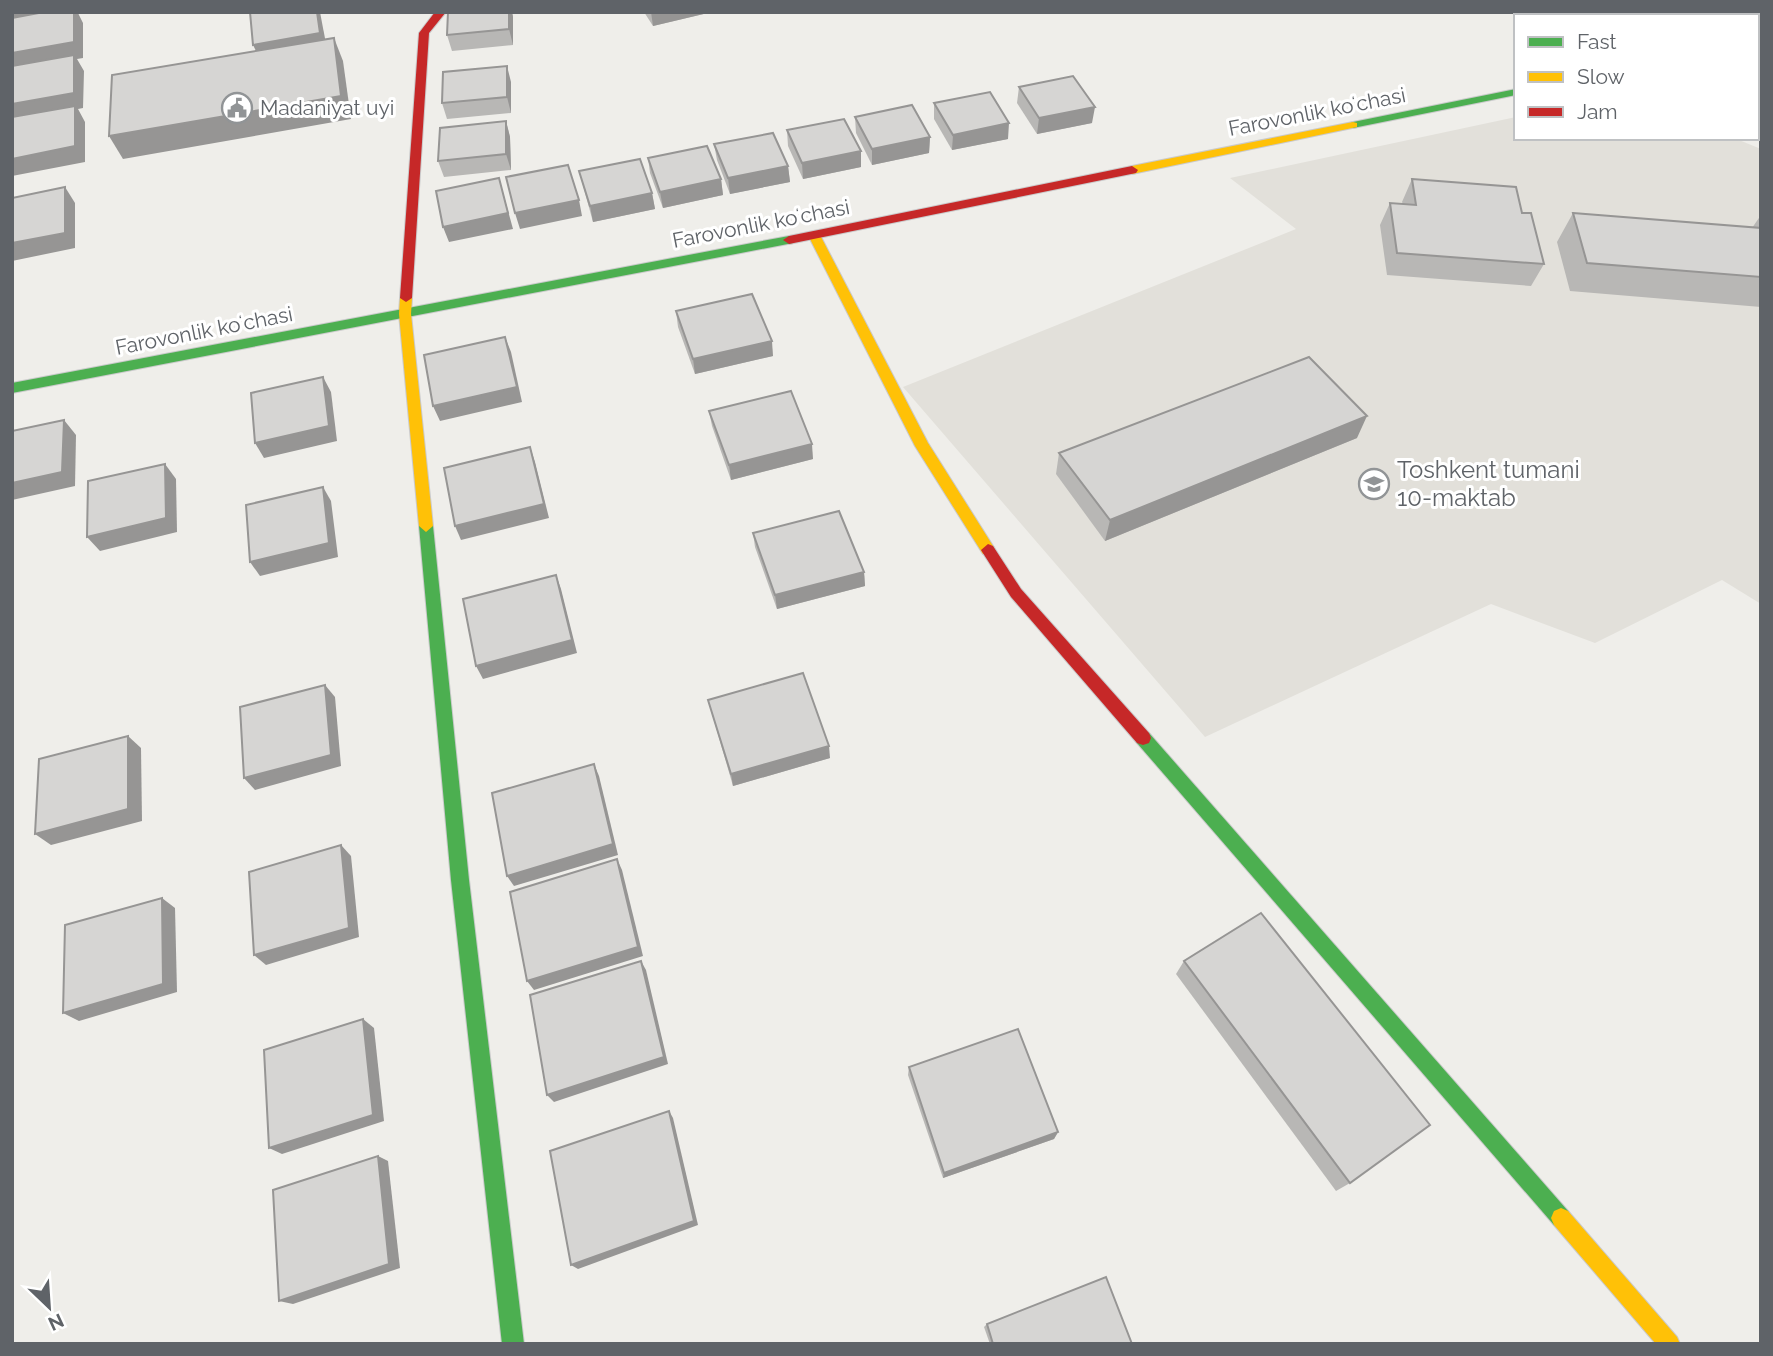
<svg xmlns="http://www.w3.org/2000/svg" width="1773" height="1356" viewBox="0 0 1773 1356" font-family="Raleway,sans-serif">
  <style>
    .education { fill: #e2e0da }
    .lines { fill: none; stroke-linecap: round; stroke-linejoin: round }
    .street-casing { stroke: #cbcccc; stroke-width: 2 }
    .fast-casing { stroke: #cacacb; stroke-width: 2 }
    .slow-casing { stroke: #cacacb; stroke-width: 2 }
    .jam-casing { stroke: #cacacb; stroke-width: 2 }
    .street { fill: #fdfcfc; fill-rule: evenodd }
    .fast { fill: #4caf50; fill-rule: evenodd }
    .slow { fill: #ffc107; fill-rule: evenodd }
    .jam { fill: #c62828; fill-rule: evenodd }
    .wall { fill: #b8b7b5 }
    .shaded-wall { fill: #969594 }
    .building { fill: #d6d5d3; stroke: #969594; stroke-width: 2 }
    .labels { text-anchor: middle; stroke-width: 6; stroke-linejoin: round; paint-order: stroke }
    .far-poi-label { font-size: 21px; fill: #5f6368; stroke: #fff; text-anchor: start }
    .far-street-label { font-size: 21px; fill: #5f6368; stroke: #fff }
    .poi-label { font-size: 24px; fill: #5f6368; stroke: #fff; text-anchor: start }
  </style>
  <rect width="100%" height="100%" fill="#efeeea"/>
  <polygon class="education" points="1516,117 1516,138 1734,138 1761,149 1761,604 1722,580 1595,643 1491,604 1205,737 903,387 1296,229 1230,178"/>
  <g class="lines">
    <g class="street-casing">
      <polygon id="street" points="1757,117 1761,118 1761,135 1757,134"/>
    </g>
    <g class="fast-casing">
      <g id="fast">
        <polygon points="1516,89 1516,95 1353,128 1347,125 1353,122"/>
        <polygon points="789,236 793,237 793,243 12,393 12,383"/>
        <polygon points="426,520 433,526 469,880 524,1344 502,1344 451,880 419,526"/>
        <polygon points="1143,731 1149,733 1568,1211 1571,1218 1568,1225 1561,1228 1554,1225 1137,743 1135,738 1137,733"/>
      </g>
    </g>
    <g class="slow-casing">
      <g id="slow">
        <polygon points="1353,122 1357,123 1357,127 1132,174 1126,170 1132,166"/>
        <polygon points="814,231 820,235 928,443 993,546 995,550 993,554 983,554 915,446 808,235"/>
        <polygon points="406,294 412,298 411,314 433,526 426,532 419,526 399,314 400,298"/>
        <polygon points="1561,1208 1568,1211 1677,1337 1680,1344 1656,1344 1554,1225 1551,1218 1554,1211"/>
      </g>
    </g>
    <g class="jam-casing">
      <g id="jam">
        <polygon points="435,12 446,12 429,33 412,298 406,302 400,298 419,33"/>
        <polygon points="1638,12 1649,12 1647,16 1636,16"/>
        <polygon points="1132,166 1138,170 1136,173 789,244 783,240 789,236"/>
        <polygon points="988,544 993,546 1021,589 1149,733 1151,738 1149,743 1143,745 1137,743 1011,597 981,550"/>
      </g>
    </g>
    <use href="#street" class="street"/>
    <use href="#fast" class="fast"/>
    <use href="#slow" class="slow"/>
    <use href="#jam" class="jam"/>
  </g>
  <g class="wall">
    <polygon points="448,12 512,12 513,17 513,45 452,51 447,35"/>
    <polygon points="644,12 712,12 653,26"/>
    <polygon points="1513,12 1568,12 1566,16 1529,16"/>
    <polygon points="1715,12 1761,12 1761,23 1757,23 1757,16 1730,16"/>
    <polygon points="511,82 511,113 447,119 442,103"/>
    <polygon points="1019,87 1092,123 1037,134 1017,103"/>
    <polygon points="934,103 1008,139 952,150 934,119"/>
    <polygon points="855,117 930,137 929,153 872,165 856,133"/>
    <polygon points="506,121 510,137 511,170 444,177 438,161"/>
    <polygon points="787,130 861,151 861,167 803,179 788,146"/>
    <polygon points="714,144 788,166 790,182 730,194 717,160"/>
    <polygon points="648,158 721,179 723,195 663,208 650,173"/>
    <polygon points="579,171 652,193 655,209 593,222"/>
    <polygon points="1412,179 1522,213 1544,264 1531,286 1387,275 1380,225 1390,203 1403,204 1402,202"/>
    <polygon points="1573,213 1752,228 1761,215 1761,307 1570,291 1557,242"/>
    <polygon points="676,311 773,356 695,374 678,327"/>
    <polygon points="709,411 813,459 731,480 712,426"/>
    <polygon points="1357,438 1105,541 1056,474 1059,453"/>
    <polygon points="753,533 864,572 865,586 777,609 755,547"/>
    <polygon points="708,700 830,758 733,786"/>
    <polygon points="1184,961 1350,1183 1336,1191 1176,974"/>
    <polygon points="909,1067 1058,1132 1054,1139 943,1178 908,1075"/>
    <polygon points="987,1324 1132,1344 990,1344 984,1327"/>
  </g>
  <g class="shaded-wall">
    <polygon points="12,12 84,12 78,13 83,23 83,58 77,59 84,71 83,108 78,109 85,122 85,162 12,176 12,53 18,24 12,14"/>
    <polygon points="317,12 320,12 327,49 261,61 253,45"/>
    <polygon points="509,12 512,12 513,17 513,45 509,29"/>
    <polygon points="651,12 712,12 653,26"/>
    <polygon points="334,38 343,61 351,119 123,159 109,136"/>
    <polygon points="507,66 511,82 511,113 507,97"/>
    <polygon points="1095,107 1092,123 1037,134 1039,118"/>
    <polygon points="506,121 510,137 511,170 506,154"/>
    <polygon points="1009,123 1008,139 952,150 953,135"/>
    <polygon points="930,137 929,153 872,165 872,149"/>
    <polygon points="861,151 861,167 803,179 802,163"/>
    <polygon points="788,166 790,182 730,194 728,178"/>
    <polygon points="499,178 513,229 449,242 443,227"/>
    <polygon points="721,179 723,195 663,208 660,192"/>
    <polygon points="65,187 75,203 75,248 12,261 12,243"/>
    <polygon points="652,193 655,209 593,222 590,206"/>
    <polygon points="579,200 582,216 520,229 515,213"/>
    <polygon points="505,337 511,352 522,402 440,421 433,406"/>
    <polygon points="772,341 773,356 695,374 693,359"/>
    <polygon points="323,377 331,392 337,441 264,458 255,443"/>
    <polygon points="1367,416 1357,438 1105,541 1110,520"/>
    <polygon points="64,420 76,435 75,486 12,500 12,483"/>
    <polygon points="812,444 813,459 731,480 729,465"/>
    <polygon points="530,447 535,462 549,518 461,540 455,526"/>
    <polygon points="165,464 176,479 177,532 100,551 87,537"/>
    <polygon points="323,487 331,501 338,557 260,576 250,562"/>
    <polygon points="864,572 865,586 777,609 775,595"/>
    <polygon points="556,575 561,589 577,653 483,679 476,666"/>
    <polygon points="325,685 335,697 341,766 255,790 244,778"/>
    <polygon points="128,736 141,748 142,821 51,845 35,834"/>
    <polygon points="829,746 830,758 733,786 731,774"/>
    <polygon points="594,764 599,776 618,855 514,886 507,876"/>
    <polygon points="341,845 351,856 359,937 266,965 254,955"/>
    <polygon points="617,859 622,870 643,956 534,990 527,981"/>
    <polygon points="162,898 175,908 177,992 79,1021 63,1013"/>
    <polygon points="641,961 646,970 668,1064 554,1102 547,1095"/>
    <polygon points="363,1019 374,1028 384,1121 282,1154 269,1148"/>
    <polygon points="669,1111 673,1118 698,1225 578,1269 571,1265"/>
    <polygon points="1058,1132 1054,1139 943,1178 944,1173"/>
    <polygon points="378,1156 388,1161 400,1268 293,1304 279,1301"/>
  </g>
  <g class="building">
    <polygon points="44,12 74,12 74,42 12,53 12,18"/>
    <polygon points="250,12 317,12 320,33 253,45"/>
    <polygon points="448,12 509,12 509,29 447,35"/>
    <polygon points="334,38 341,96 109,136 112,75"/>
    <polygon points="74,55 74,93 12,104 12,66"/>
    <polygon points="507,66 507,97 442,103 443,72"/>
    <polygon points="1073,76 1095,107 1039,118 1019,87"/>
    <polygon points="990,92 1009,123 953,135 934,103"/>
    <polygon points="912,105 930,137 872,149 855,117"/>
    <polygon points="75,106 75,146 12,159 12,117"/>
    <polygon points="844,119 861,151 802,163 787,130"/>
    <polygon points="506,121 506,154 438,161 440,128"/>
    <polygon points="773,133 788,166 728,178 714,144"/>
    <polygon points="707,146 721,179 660,192 648,158"/>
    <polygon points="640,159 652,193 590,206 579,171"/>
    <polygon points="568,165 579,200 515,213 506,177"/>
    <polygon points="499,178 508,213 443,227 436,191"/>
    <polygon points="1412,179 1516,187 1522,213 1531,213 1544,264 1397,253 1390,203 1416,205"/>
    <polygon points="65,187 65,233 12,243 12,198"/>
    <polygon points="1573,213 1761,228 1761,277 1587,263"/>
    <polygon points="752,294 772,341 693,359 676,311"/>
    <polygon points="505,337 517,387 433,406 424,355"/>
    <polygon points="1309,357 1367,416 1110,520 1059,453"/>
    <polygon points="323,377 329,426 255,443 251,393"/>
    <polygon points="791,391 812,444 729,465 709,411"/>
    <polygon points="64,420 62,472 12,483 12,431"/>
    <polygon points="530,447 544,504 455,526 444,468"/>
    <polygon points="165,464 166,518 87,537 88,481"/>
    <polygon points="323,487 329,543 250,562 246,505"/>
    <polygon points="839,511 864,572 775,595 753,533"/>
    <polygon points="556,575 572,640 476,666 463,599"/>
    <polygon points="803,673 829,746 731,774 708,700"/>
    <polygon points="325,685 331,755 244,778 240,707"/>
    <polygon points="128,736 128,809 35,834 39,759"/>
    <polygon points="594,764 613,844 507,876 492,793"/>
    <polygon points="341,845 349,928 254,955 249,872"/>
    <polygon points="617,859 638,947 527,981 510,892"/>
    <polygon points="162,898 163,984 63,1013 65,925"/>
    <polygon points="1261,913 1430,1125 1350,1183 1184,961"/>
    <polygon points="641,961 664,1057 547,1095 530,995"/>
    <polygon points="363,1019 373,1115 269,1148 264,1050"/>
    <polygon points="1018,1029 1058,1132 944,1173 909,1067"/>
    <polygon points="669,1111 694,1221 571,1265 550,1151"/>
    <polygon points="378,1156 389,1264 279,1301 273,1190"/>
    <polygon points="1106,1277 1132,1344 993,1344 987,1324"/>
  </g>
  <defs>
    <g id="civic-ring" transform="scale(1.575)"><circle r="9.5" fill="#fff" stroke="#919496" stroke-width="1.5"/><path d="M-.6-6.5H3V-4.5H.6V-3L4-1V1h2V6H-6V1h2V-1L-.6-3ZM-1.2 2.5V6h2.4V2.5Z" fill="#919496"/></g>
    <g id="school-ring" transform="scale(1.575)"><circle r="9.5" fill="#fff" stroke="#919496" stroke-width="1.5"/><path d="M0-5L7-2L0 1L-7-2ZM-4 1L0 2.5L4 1V4Q0 6-4 4Z" fill="#919496"/></g>
  </defs>
  <g fill-rule="evenodd">
    <use href="#civic-ring" x="237" y="108"/>
    <use href="#school-ring" x="1374" y="484"/>
  </g>
  <g class="labels">
    <g class="far-poi-label">
      <text x="260" y="115">Madaniyat uyi</text>
    </g>
    <g class="far-street-label">
      <text transform="translate(1317 112) rotate(-11)" y="7">Farovonlik koʻchasi</text>
      <text transform="translate(761 224) rotate(-11)" y="7">Farovonlik koʻchasi</text>
      <text transform="translate(204 331) rotate(-11)" y="7">Farovonlik koʻchasi</text>
    </g>
    <g class="poi-label">
      <text x="1397" y="478">Toshkent tumani<tspan x="1397" dy="28">10-maktab</tspan></text>
    </g>
  </g>
  <rect width="1773" height="1356" fill="none" stroke="#5f6368" stroke-width="28"/>
  <rect x="1514" y="14" width="245" height="126" fill="#ffffff" stroke="#bfc1c3" stroke-width="2"/>
  <rect x="1528" y="37" width="35" height="10" fill="#4caf50" stroke="#bfc1c3" stroke-width="2"/>
  <text x="1577" y="49" font-size="21" fill="#5f6368">Fast</text>
  <rect x="1528" y="72" width="35" height="10" fill="#ffc107" stroke="#bfc1c3" stroke-width="2"/>
  <text x="1577" y="84" font-size="21" fill="#5f6368">Slow</text>
  <rect x="1528" y="107" width="35" height="10" fill="#c62828" stroke="#bfc1c3" stroke-width="2"/>
  <text x="1577" y="119" font-size="21" fill="#5f6368">Jam</text>
  <g transform="translate(49 1307) rotate(155)" stroke="#ffffff" stroke-width="5" paint-order="stroke">
  <path d="M0-5L12 26L0 18L-12 26Z" fill="#5f6368"/>
  <text y="-10" font-size="19" font-weight="bold" text-anchor="middle" fill="#5f6368">N</text>
  </g>
</svg>
